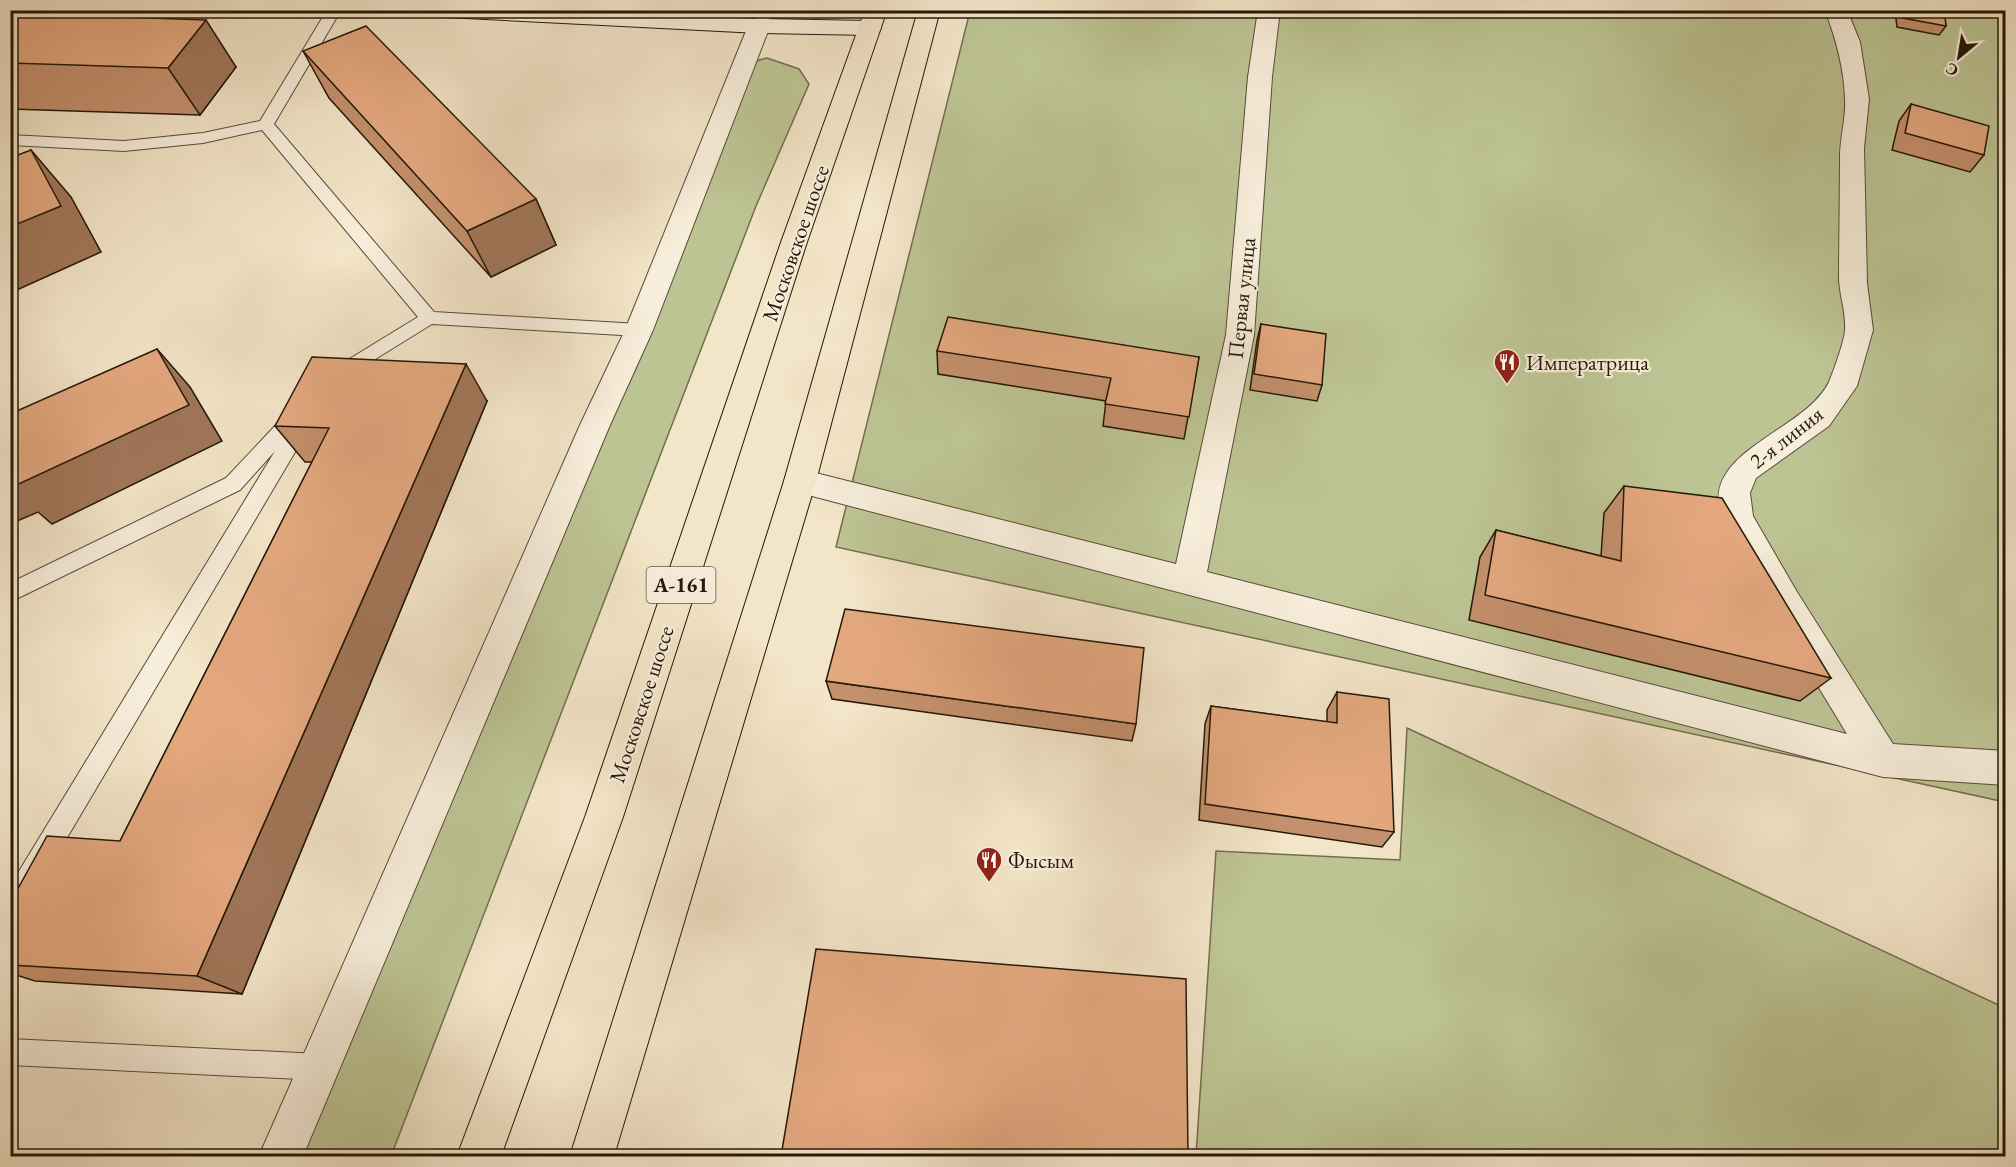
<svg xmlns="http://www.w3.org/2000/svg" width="2016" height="1167" viewBox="0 0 2016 1167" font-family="'EB Garamond',serif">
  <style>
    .green { fill: #bdc494; stroke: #716e4e; stroke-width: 1.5 }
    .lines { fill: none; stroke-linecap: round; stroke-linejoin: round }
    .lane-casing { stroke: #584b38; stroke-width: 2 }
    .street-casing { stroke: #584b38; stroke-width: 2 }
    .secondary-casing { stroke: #251808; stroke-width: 2 }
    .highway-casing { stroke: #251808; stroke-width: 2 }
    .lane { fill: #f7eedb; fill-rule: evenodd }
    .street { fill: #f7eedb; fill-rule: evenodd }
    .secondary { fill: #f7eedb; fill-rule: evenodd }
    .highway { fill: #f3e5c8; fill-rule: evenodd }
    .wall { fill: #c4906d; stroke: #251808; stroke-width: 1.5 }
    .shaded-wall { fill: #a07659; stroke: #251808; stroke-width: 1.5 }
    .building { fill: #e4a87f; stroke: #251808; stroke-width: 1.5 }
    .labels { text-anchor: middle; stroke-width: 4.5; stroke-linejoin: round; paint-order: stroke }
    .shield { fill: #f7eedb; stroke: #645847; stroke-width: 1.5 }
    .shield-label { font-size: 21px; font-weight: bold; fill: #251808 }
    .street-label { font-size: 22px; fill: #251808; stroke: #f7eedb }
    .poi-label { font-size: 22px; fill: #251808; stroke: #f7eedb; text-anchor: start }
  </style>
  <rect width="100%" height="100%" fill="#f3e5c8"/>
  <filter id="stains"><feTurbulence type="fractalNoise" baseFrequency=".00333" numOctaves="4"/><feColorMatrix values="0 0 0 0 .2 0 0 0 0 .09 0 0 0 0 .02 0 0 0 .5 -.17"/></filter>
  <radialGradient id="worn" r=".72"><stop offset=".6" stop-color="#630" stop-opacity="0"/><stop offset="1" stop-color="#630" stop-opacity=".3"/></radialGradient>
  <g class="green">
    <polygon points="970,11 2005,11 2005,802 836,547"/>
    <polygon points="767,58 799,69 809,84 756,206 391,1156 275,1156 472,691 752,62"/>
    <polygon points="1407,728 2005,1008 2005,1156 1196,1156 1216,851 1400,860"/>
  </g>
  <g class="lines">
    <g class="lane-casing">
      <g id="lane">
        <polygon points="327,10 341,10 274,124 434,312 639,324 645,325 648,330 645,335 639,336 432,324 340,381 333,379 331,374 333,369 418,317 262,130 203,143 124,151 10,145 10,135 124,141 203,133 260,121"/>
        <polygon points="760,10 774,10 764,29 759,30 752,26"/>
        <polygon points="296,409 311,415 313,420 311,425 19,919 10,922 10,886 275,451 240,490 10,602 10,583 226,478 289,411"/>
        <polygon points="10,1039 320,1054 330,1057 333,1067 330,1077 320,1080 10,1065"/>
      </g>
    </g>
    <g class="street-casing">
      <g id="street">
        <path d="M 1258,10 L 1280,10 L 1272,77 L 1254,335 L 1207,572 L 1847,734 L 1773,612 L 1726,526 C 1688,453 1804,434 1829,382 C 1834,370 1844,342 1845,330 C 1846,313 1840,296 1839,280 C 1839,239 1840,198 1840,157 C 1840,138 1846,118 1845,99 C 1844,68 1836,39 1825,10 L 1847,10 L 1860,42 L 1869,99 L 1864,148 L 1867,283 L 1873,330 L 1857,386 L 1829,426 L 1756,478 L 1750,493 L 1753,516 L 1797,592 L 1893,744 L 2006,751 L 2006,785 L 1883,777 L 789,490 L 784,481 L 789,472 L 800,469 L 1176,564 L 1226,335 L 1248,77 Z"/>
        <polygon points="759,19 767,21 770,26 653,330 610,425 303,1156 259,1156 580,425 625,330 748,26 751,21"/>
      </g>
    </g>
    <g class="secondary-casing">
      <polygon id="secondary" points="434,10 585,10 759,19 870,21 878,23 881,28 878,33 870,35 759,33 445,17 437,15"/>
    </g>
    <g class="highway-casing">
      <g id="highway">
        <polygon points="865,10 887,10 806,245 623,817 501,1156 457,1156 585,817 780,245"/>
        <polygon points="918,10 940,10 816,481 614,1156 570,1156 784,481"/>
      </g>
    </g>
    <use href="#lane" class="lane"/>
    <use href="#street" class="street"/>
    <use href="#secondary" class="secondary"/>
    <use href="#highway" class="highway"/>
  </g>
  <g class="wall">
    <polygon points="1895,10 1944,10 1946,26 1939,35 1897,27"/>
    <polygon points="10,13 236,67 200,115 10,109"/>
    <polygon points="303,51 536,199 556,245 491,277 329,98"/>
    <polygon points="1911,104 1984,155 1970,172 1892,150 1899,121"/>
    <polygon points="1261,324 1322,385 1317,401 1250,390 1257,340"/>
    <polygon points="937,351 1199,357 1184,439 1103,426 1106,401 938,374"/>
    <polygon points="487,401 242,994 35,981 10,973 10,903 120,841 312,462 305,462 275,426"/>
    <polygon points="1624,486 1831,678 1800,701 1469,620 1480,557 1496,530 1601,556 1604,513"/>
    <polygon points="826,681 1136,724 1132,741 832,699"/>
    <polygon points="1337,692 1394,832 1382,847 1199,820 1205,724 1211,706 1327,722 1327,710"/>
  </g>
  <g class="shaded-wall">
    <polygon points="206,20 236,67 200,115 168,68"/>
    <polygon points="31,150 71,197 101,252 10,293 10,227"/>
    <polygon points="536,199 556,245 491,277 467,231"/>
    <polygon points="157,349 190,387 222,441 52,524 38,512 10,524 10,479"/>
    <polygon points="466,364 487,401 242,994 197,976"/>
  </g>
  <g class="building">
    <polygon points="1902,10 1944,10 1946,26 1903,18"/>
    <polygon points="10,13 206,20 168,68 10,63"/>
    <polygon points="366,26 536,199 467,231 303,51"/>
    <polygon points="1911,104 1989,126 1984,155 1905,133"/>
    <polygon points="31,150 61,206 10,227 10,158"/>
    <polygon points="948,317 1199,357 1189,417 1105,404 1111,378 937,351"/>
    <polygon points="1261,324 1326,334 1322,385 1254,374"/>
    <polygon points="157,349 189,405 10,488 10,414"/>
    <polygon points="312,357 466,364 197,976 10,965 10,903 47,836 120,841 329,428 275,426"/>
    <polygon points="1624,486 1722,498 1831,678 1485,595 1496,530 1621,561"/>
    <polygon points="845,609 1144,648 1136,724 826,681"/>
    <polygon points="1337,692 1389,699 1394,832 1205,804 1211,706 1337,723"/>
    <polygon points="816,949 1186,979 1188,1156 781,1156"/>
  </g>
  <defs>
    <g id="restaurant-pin" transform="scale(1.35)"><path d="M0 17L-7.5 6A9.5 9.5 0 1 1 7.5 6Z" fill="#8f2418" stroke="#f7eedb"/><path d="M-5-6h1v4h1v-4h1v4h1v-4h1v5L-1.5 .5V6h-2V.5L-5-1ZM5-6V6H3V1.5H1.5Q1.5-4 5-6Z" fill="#fff"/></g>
  </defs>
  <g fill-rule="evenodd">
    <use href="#restaurant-pin" x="1507" y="362"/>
    <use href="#restaurant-pin" x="989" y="860"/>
  </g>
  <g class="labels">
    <rect class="shield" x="646.5" y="567" width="69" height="36" rx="4.5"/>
    <g class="shield-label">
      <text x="681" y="592">А-161</text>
    </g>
    <g class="street-label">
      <text transform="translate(795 243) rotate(-71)" y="8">Московское шоссе</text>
      <text transform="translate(1241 298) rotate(-84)" y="8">Первая улица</text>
      <text transform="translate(1786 437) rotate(-38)" y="8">2-я линия</text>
      <text transform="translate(641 704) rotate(-72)" y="8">Московское шоссе</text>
    </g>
    <g class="poi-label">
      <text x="1526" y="370">Императрица</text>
      <text x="1008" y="868">Фысым</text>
    </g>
  </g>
  <rect width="2016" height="1167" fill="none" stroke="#f3e5c8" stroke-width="36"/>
  <rect x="12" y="12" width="1992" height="1143" fill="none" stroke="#251808" stroke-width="3"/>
  <rect x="18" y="18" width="1980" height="1131" fill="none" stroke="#251808" stroke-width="1.5"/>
  <g transform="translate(1959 57) rotate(210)" stroke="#f7eedb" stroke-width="4.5" paint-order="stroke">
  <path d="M0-4.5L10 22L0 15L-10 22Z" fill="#251808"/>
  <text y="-9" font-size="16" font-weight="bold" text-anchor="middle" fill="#251808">С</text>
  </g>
  <rect width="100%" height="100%" filter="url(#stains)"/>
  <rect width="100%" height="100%" fill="url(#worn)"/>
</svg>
